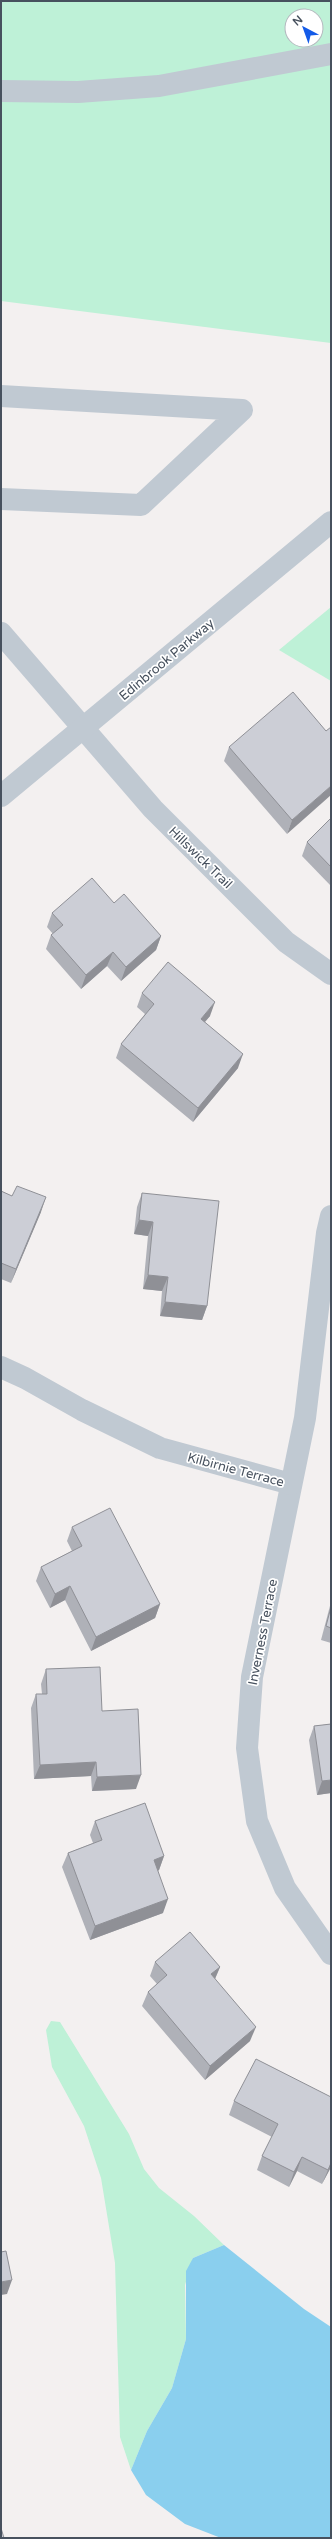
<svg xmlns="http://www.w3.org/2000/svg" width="332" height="2539" viewBox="0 0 332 2539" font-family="'Varela Round',sans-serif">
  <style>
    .green { fill: #bef1d7; fill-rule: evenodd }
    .water { fill: #8acfee }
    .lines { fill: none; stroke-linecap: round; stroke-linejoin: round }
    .minor { stroke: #c0c9d2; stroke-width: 22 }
    .wall { fill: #afb1b8 }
    .shaded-wall { fill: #8f9096 }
    .building { fill: #ccced6; stroke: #8f9096 }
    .labels { text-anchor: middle; stroke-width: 3.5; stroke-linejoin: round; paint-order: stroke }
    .street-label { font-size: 13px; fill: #47515e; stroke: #fff }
  </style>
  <rect width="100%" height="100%" fill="#f3f0f0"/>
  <g class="green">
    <path d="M 1,1 L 331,1 L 331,343 L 1,301 ZM 292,16 L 316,16 L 316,40 L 292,40 Z"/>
    <polygon points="331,607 331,681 279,650"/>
    <polygon points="51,2021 60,2022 129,2134 144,2169 159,2188 194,2216 224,2245 193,2258 185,2285 186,2339 172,2388 147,2431 131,2470 120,2437 115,2263 101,2178 84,2126 52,2067 46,2030"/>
  </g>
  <polygon class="water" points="224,2245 304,2309 331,2327 331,2538 221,2538 185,2524 146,2495 131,2470 147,2431 172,2388 186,2339 186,2271 193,2258"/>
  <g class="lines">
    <g class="minor">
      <polyline points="1,91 78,92 159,86 331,54"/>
      <polyline points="1,396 242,410 141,505 1,499"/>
      <polyline points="1,633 153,809 286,942 331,974"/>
      <polyline points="1,796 331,522"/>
      <polyline points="331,1216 327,1233 305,1418 252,1677 247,1748 257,1821 285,1888 331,1954"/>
      <polyline points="1,1367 25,1378 82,1410 160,1448 291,1484"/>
    </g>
  </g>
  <g class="wall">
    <polygon points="326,731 287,834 224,761 229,747"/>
    <polygon points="331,818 331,886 302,856 307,842"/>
    <polygon points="114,903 161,936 156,950 121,981 107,966 81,989 46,949 51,935 53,934 47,927 52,913"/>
    <polygon points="142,993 210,1016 205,1022 238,1068 193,1122 116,1058 121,1044 145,1014 137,1007"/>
    <polygon points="1,1191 41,1212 11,1283 1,1279"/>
    <polygon points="142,1193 207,1306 202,1320 160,1316 162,1291 143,1289 148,1236 134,1234 137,1207"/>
    <polygon points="72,1527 160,1604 155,1618 91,1651 65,1600 50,1608 36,1581 41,1567 72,1551 67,1541"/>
    <polygon points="331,1602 331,1643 321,1640"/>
    <polygon points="46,1669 102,1711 136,1789 92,1791 91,1776 34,1779 31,1708 36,1694 42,1694 41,1684"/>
    <polygon points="331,1724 331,1793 317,1795 309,1740 314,1726"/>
    <polygon points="95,1821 164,1856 159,1870 158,1871 163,1913 90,1940 62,1867 68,1853 93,1843 90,1835"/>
    <polygon points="155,1962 220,1967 215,1979 250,2041 205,2080 142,2006 148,1992 157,1984 150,1976"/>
    <polygon points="331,2097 331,2167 322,2184 297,2171 289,2187 257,2170 262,2156 272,2137 229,2115 234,2101"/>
  </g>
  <g class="shaded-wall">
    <polygon points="331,786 331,795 287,834 292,820"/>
    <polygon points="161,936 156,950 121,981 126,967"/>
    <polygon points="113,952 107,966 81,989 86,975"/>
    <polygon points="215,1002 210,1016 195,1033 201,1019"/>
    <polygon points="243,1054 238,1068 193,1122 198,1108"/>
    <polygon points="46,1197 41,1212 11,1283 16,1269"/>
    <polygon points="139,1220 153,1222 148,1236 134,1234"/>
    <polygon points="148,1275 168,1277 162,1291 143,1289"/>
    <polygon points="165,1302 207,1306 202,1320 160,1316"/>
    <polygon points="70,1586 65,1600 50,1608 55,1594"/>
    <polygon points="160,1604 155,1618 91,1651 96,1637"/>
    <polygon points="96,1762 91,1776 34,1779 40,1765"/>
    <polygon points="141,1775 136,1789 92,1791 97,1777"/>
    <polygon points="331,1780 331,1793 317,1795 322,1781"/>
    <polygon points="164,1856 159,1870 149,1874 154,1860"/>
    <polygon points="168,1899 163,1913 90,1940 95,1926"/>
    <polygon points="220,1967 214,1981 211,1974"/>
    <polygon points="256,2027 250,2041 205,2080 210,2066"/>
    <polygon points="302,2157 297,2171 289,2187 294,2172"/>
    <polygon points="331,2163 331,2167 322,2184"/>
    <polygon points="12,2280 7,2294 1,2295 1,2282"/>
  </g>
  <g class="building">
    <polygon points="293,692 326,731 331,727 331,786 292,820 229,747"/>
    <polygon points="331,818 331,867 307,842"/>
    <polygon points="92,878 114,903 124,894 161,936 126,967 113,952 86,975 51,935 63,925 52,913"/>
    <polygon points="168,962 215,1002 201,1019 243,1054 198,1108 121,1044 154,1004 142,993"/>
    <polygon points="17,1186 46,1197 16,1269 1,1263 1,1191 12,1196"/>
    <polygon points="142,1193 219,1201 207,1306 165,1302 168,1277 148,1275 153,1222 139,1220"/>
    <polygon points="110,1508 160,1604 96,1637 70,1586 55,1594 41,1567 82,1546 72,1527"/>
    <polygon points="331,1607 331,1628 326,1626"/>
    <polygon points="100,1667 102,1711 138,1709 141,1775 97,1777 96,1762 40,1765 36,1694 47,1694 46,1669"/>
    <polygon points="331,1724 331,1780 322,1781 314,1726"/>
    <polygon points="145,1803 164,1856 154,1860 168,1899 95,1926 68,1853 102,1840 95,1821"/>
    <polygon points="190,1932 220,1967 211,1974 256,2027 210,2066 148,1992 167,1975 155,1962"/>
    <polygon points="256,2059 331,2097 331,2163 328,2170 302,2157 294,2172 262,2156 278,2124 234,2101"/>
    <polygon points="6,2251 12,2280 1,2282 1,2252"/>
    <polygon points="1,2528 4,2538 1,2538"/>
  </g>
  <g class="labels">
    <g class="street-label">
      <text transform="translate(166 659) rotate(-40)" y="5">Edinbrook Parkway</text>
      <text transform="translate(201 857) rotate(44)" y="5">Hillswick Trail</text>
      <text transform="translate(236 1469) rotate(15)" y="5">Kilbirnie Terrace</text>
      <text transform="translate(262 1632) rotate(-79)" y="5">Inverness Terrace</text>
    </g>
  </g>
  <rect width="332" height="2539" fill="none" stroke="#47515e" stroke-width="4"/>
  <g transform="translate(304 28) rotate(319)"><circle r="19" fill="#ffffff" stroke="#b5b9bf"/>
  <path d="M0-3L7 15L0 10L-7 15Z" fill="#145be8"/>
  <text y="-6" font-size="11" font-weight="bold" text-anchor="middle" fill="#47515e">N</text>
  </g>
</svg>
